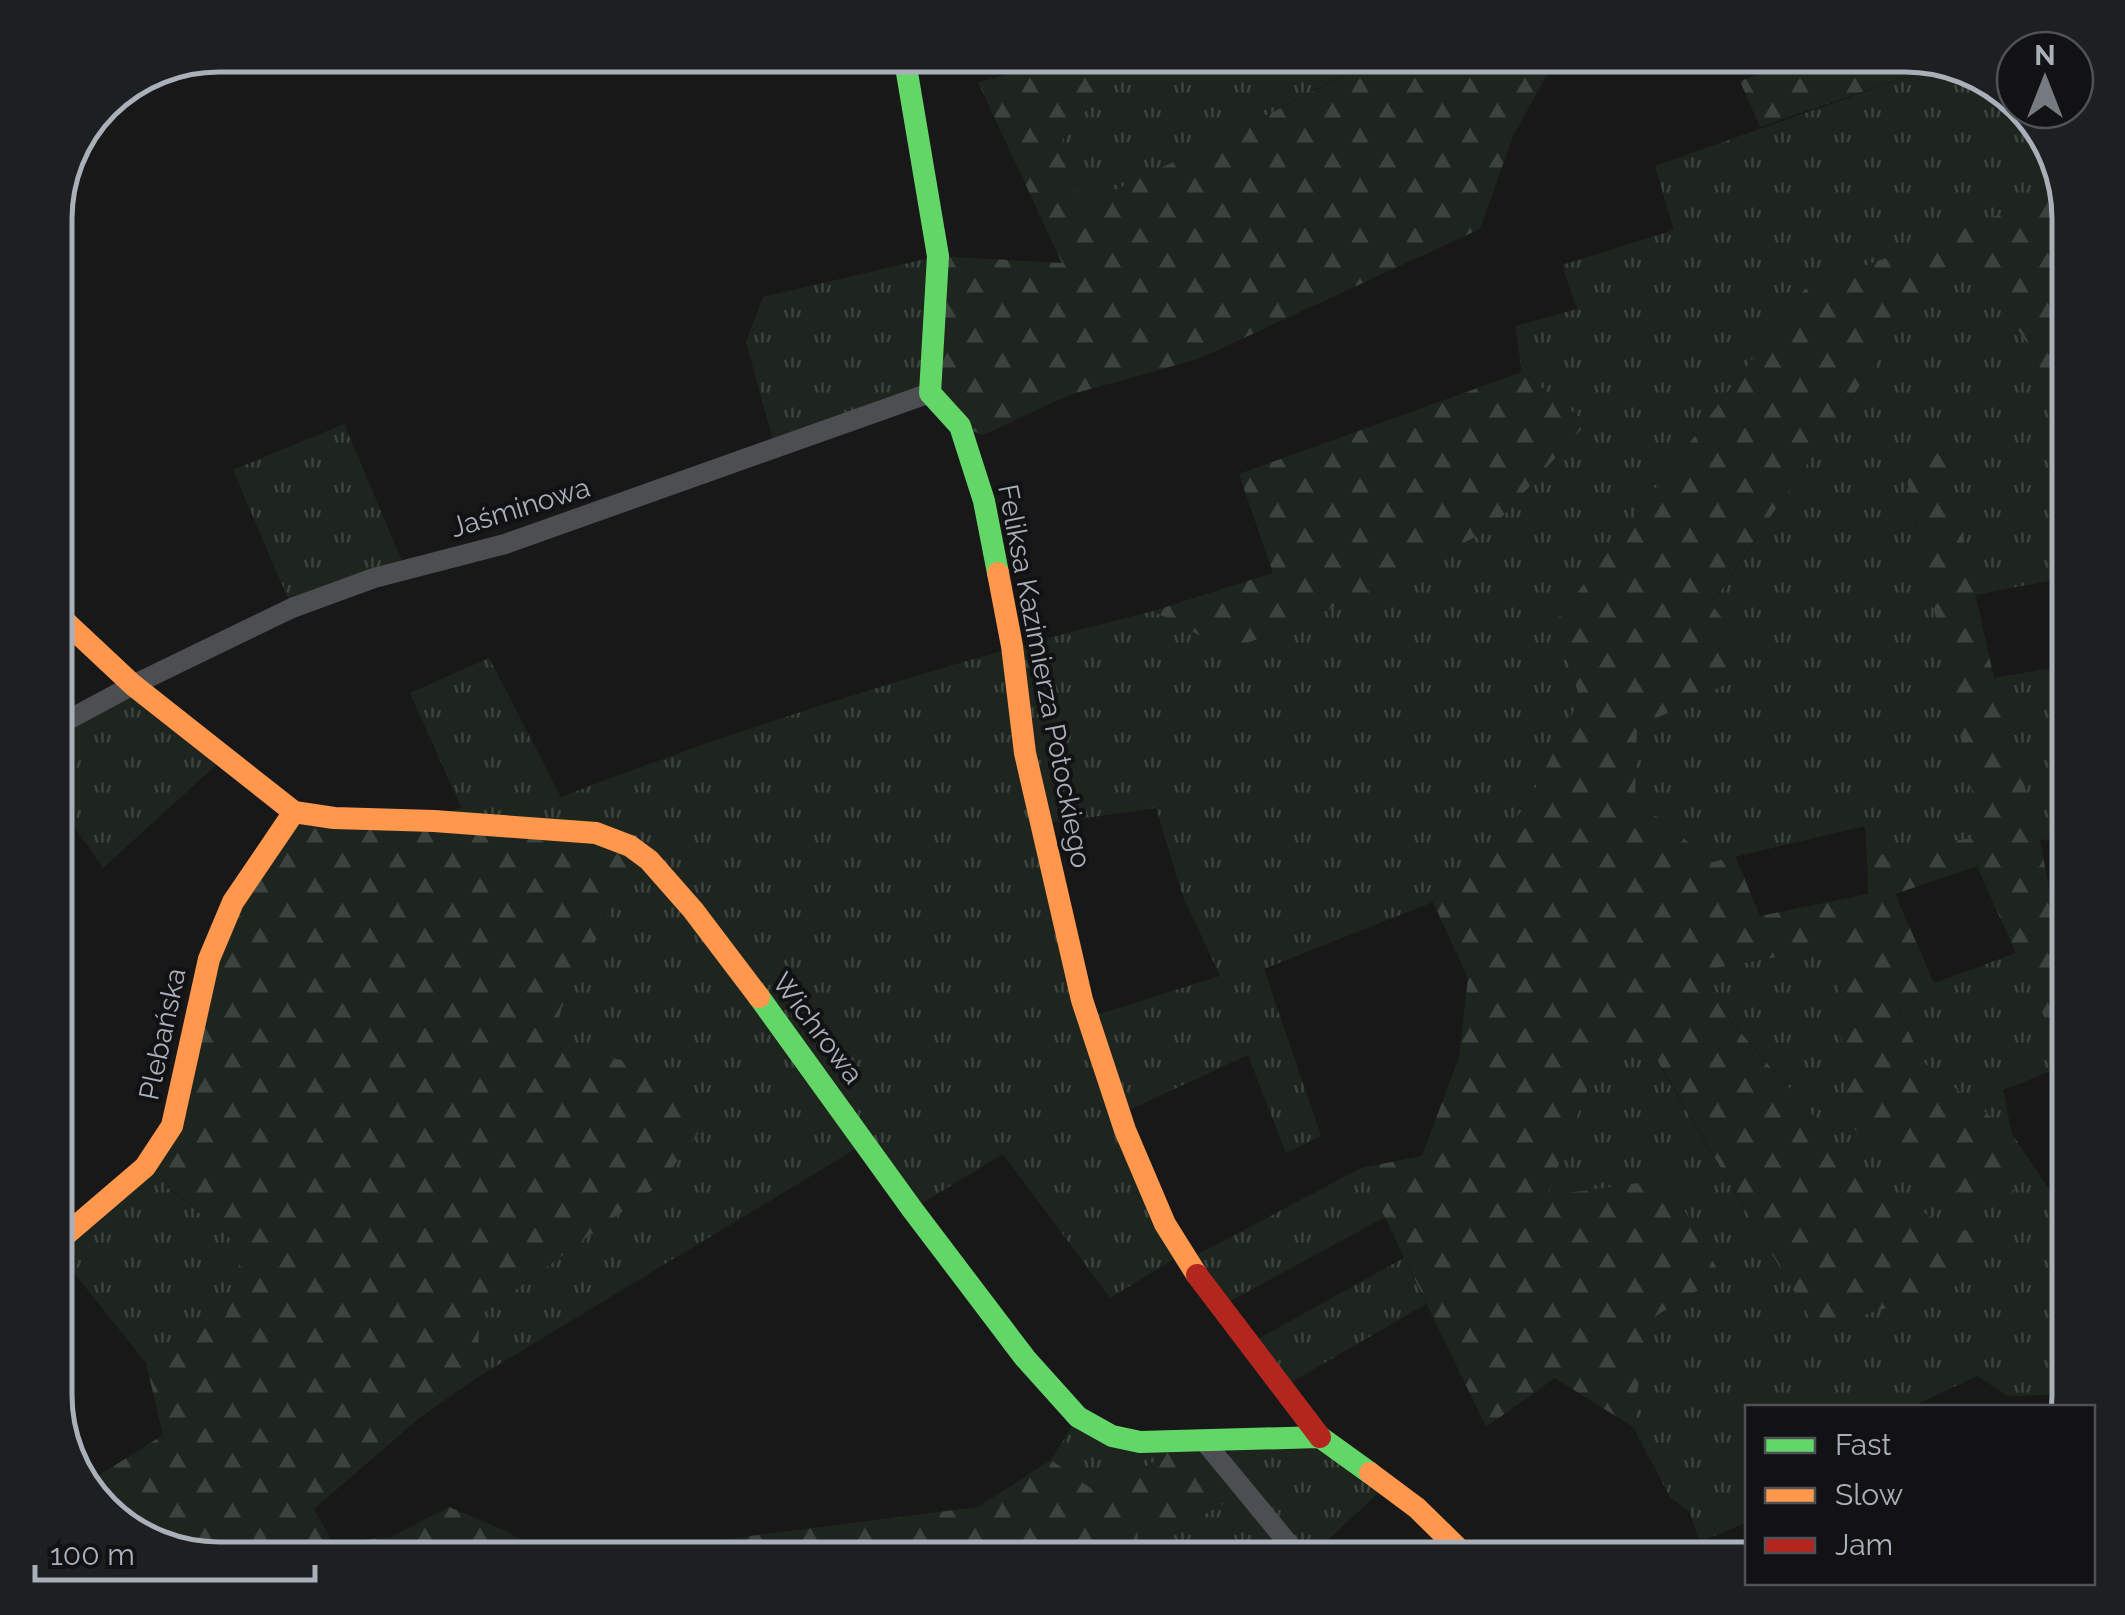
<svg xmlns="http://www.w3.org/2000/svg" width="2125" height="1615" viewBox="0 0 2125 1615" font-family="Raleway,sans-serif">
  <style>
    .grass { fill: url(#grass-tufts) }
    .forest { fill: url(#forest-firs) }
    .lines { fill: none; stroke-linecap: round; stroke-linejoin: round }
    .street { stroke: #4c4e51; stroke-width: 20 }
    .fast { stroke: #63d668; stroke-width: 22 }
    .slow { stroke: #ff974d; stroke-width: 22 }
    .jam { stroke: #b3261e; stroke-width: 22 }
    .labels { text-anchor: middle; stroke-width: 8; stroke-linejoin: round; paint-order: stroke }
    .street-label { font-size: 28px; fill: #a9b0b9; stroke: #121214 }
    .rim { fill: none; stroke: #a9b0b9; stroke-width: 5 }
  </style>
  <defs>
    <pattern id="grass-tufts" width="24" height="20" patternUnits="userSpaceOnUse" patternTransform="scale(2.5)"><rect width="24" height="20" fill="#1e251e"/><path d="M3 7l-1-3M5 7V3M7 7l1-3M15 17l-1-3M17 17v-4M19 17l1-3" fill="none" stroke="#3c423d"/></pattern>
    <pattern id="forest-firs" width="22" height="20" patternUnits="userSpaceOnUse" patternTransform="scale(2.5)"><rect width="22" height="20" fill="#1e251e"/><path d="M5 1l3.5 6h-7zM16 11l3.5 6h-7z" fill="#3c423d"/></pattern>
  </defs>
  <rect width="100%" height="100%" fill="#181818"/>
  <g class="grass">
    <polygon points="1131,55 1372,55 1364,64 1213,143 1082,206 1062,140"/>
    <path d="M 1938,66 C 1961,74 2015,81 2015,110 L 2023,110 L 2053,147 L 2063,190 L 1805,289 L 1556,621 L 1580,699 L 1526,807 L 1433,902 L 1264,969 L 1321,1136 L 1286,1153 L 1248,1055 L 1125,1112 L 1093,1016 L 1220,976 L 1182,894 L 1156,808 L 1036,825 C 1065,974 1096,1127 1176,1258 L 1110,1298 L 1003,1154 L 919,1205 L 872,1139 L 478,1377 L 479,1316 L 659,1185 L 698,1134 L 698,1102 L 653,1065 L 541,1047 L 636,860 L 630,846 L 596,833 L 434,821 L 461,807 L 410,693 L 489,658 L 561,797 C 753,723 953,661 1153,611 L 1230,651 L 1351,600 L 1491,529 L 1586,423 L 1522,372 L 1515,326 L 1577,309 L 1562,265 L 1674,230 L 1655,166 Z"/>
    <polygon points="938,256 930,393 774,444 746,342 763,297"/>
    <polygon points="1973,261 2029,346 2070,428 2070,577 1975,595 1942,445 1901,452 1981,836 1867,857 1865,826 1713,862 1635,799 1637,728 1732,631 1711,605 1940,268"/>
    <polygon points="344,424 402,561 292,608 233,470"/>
    <polygon points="2070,665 2070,837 2040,840 1994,678"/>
    <polygon points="130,693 216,765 103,868 55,799 55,737"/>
    <polygon points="1836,946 1847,1123 2012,1134 1923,1062 1897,1006 1934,983 2016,953 2066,1065 2003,1090 2012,1134 2070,1220 2070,1394 2008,1396 1977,1376 1911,1407 1748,1408 1747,1522 1700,1542 1689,1511 1670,1497 1633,1427 1646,1321 1721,1276 1546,1196 1605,1043 1656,1060 1817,1330 1977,1235 1882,1196 1730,1019 1704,970"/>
    <polygon points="172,1126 167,1187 244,1249 226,1316 146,1363 55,1249"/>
    <polygon points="1361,1168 1385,1217 1225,1304 1193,1257"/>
    <polygon points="1404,1258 1426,1304 1290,1383 1254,1341"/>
    <polygon points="1074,1423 1170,1446 1162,1457 1099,1494 1051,1460"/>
    <polygon points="1320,1447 1383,1489 1308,1558 1229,1457 1229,1451"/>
    <polygon points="1242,1494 1281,1541 1279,1560 1137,1560 1138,1528 1182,1526"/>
  </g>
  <g class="forest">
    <polygon points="1057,55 1131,55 1062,140 1082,206 1213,143 1364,65 1372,55 1558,55 1513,136 1480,229 1198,359 1069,395 983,435 960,426 930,393 938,256 1062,263 978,82 1047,65"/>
    <polygon points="1816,55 1906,55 1938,66 1760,127 1740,81"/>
    <polygon points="2063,190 2070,219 2070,428 2029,346 1973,262 1940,268 1711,604 1732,631 1724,685 1637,728 1635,799 1713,862 1735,856 1760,916 1868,894 1867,857 1981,836 1901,451 1942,445 1994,678 2040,840 2070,1003 2070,1075 1977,866 1895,894 1934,983 1897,1007 1923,1062 2012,1134 2014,1207 1918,1181 1847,1123 1836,946 1705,970 1730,1020 1882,1196 1977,1235 1958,1285 1817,1330 1657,1060 1605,1043 1547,1196 1667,1179 1721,1276 1646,1322 1633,1427 1555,1378 1486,1427 1361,1168 1422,1156 1459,1057 1468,978 1433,902 1526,807 1580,699 1556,621 1805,289"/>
    <polygon points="1522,372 1587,423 1491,529 1351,600 1229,651 1153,611 1273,573 1239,474"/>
    <polygon points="294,812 596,833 636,860 542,1047 653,1065 698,1102 698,1134 659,1185 479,1316 478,1377 418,1419 314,1509 333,1543 391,1537 449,1507 506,1531 553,1560 219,1560 119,1526 85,1484 163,1435 146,1363 226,1316 243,1249 167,1186 172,1126 209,959"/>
    <polygon points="1174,1441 1204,1441 1242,1494 1182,1526 1138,1528 1137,1560 563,1560 978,1507 1051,1460 1099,1494 1162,1457"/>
  </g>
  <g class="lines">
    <g class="street">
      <polyline points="55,727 133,685 292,608 374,578 505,544 930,393"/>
      <polyline points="1204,1441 1302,1560"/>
    </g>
    <g class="fast">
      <polyline points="904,55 938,256 930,393 960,426 984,501 998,573"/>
      <polyline points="759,997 912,1209 1025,1358 1078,1417 1112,1436 1140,1442 1320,1437 1370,1473"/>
    </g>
    <g class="slow">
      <polyline points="998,573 1012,646 1025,753 1082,1000 1125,1130 1165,1224 1197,1275"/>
      <polyline points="55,612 133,685 294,812 334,818 434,821 596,833 630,846 649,860 693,910 759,997"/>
      <polyline points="55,1244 145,1167 172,1126 209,959 233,902 294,812"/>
      <polyline points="1370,1473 1417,1508 1470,1560"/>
    </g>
    <polyline class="jam" points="1197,1275 1320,1437"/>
  </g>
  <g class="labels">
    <g class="street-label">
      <text transform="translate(520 507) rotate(-17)" y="10">Jaśminowa</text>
      <text transform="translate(1045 676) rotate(79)" y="10">Feliksa Kazimierza Potockiego</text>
      <text transform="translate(818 1028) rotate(53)" y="10">Wichrowa</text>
      <text transform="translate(162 1034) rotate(-78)" y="10">Plebańska</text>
    </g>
  </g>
  <path d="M0 0H2125V1615H0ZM219 72H1905A147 147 0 0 1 2052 219V1395A147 147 0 0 1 1905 1542H219A147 147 0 0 1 72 1395V219A147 147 0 0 1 219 72Z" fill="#1e1f21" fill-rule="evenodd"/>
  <path class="rim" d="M219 72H1905A147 147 0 0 1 2052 219V1395A147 147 0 0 1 1905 1542H219A147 147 0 0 1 72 1395V219A147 147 0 0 1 219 72Z"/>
  <rect x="1745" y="1405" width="350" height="180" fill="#121214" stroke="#4e5156" stroke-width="2.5"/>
  <rect x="1765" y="1438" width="50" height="15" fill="#63d668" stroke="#4e5156" stroke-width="2.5"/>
  <text x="1835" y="1455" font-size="30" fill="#a9b0b9">Fast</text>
  <rect x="1765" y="1488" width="50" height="15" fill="#ff974d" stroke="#4e5156" stroke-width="2.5"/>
  <text x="1835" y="1505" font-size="30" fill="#a9b0b9">Slow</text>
  <rect x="1765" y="1538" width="50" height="15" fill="#b3261e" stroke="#4e5156" stroke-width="2.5"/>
  <text x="1835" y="1555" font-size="30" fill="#a9b0b9">Jam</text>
  <g transform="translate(2045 80)"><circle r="48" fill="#121214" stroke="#4e5156" stroke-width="2.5"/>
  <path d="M0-8L18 38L0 25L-18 38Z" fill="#767b81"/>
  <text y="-15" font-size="28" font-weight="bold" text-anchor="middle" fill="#a9b0b9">N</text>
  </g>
  <path d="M35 1565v15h280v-15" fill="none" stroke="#a9b0b9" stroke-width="5"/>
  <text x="50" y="1565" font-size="30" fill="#a9b0b9" stroke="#121214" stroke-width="8" paint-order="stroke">100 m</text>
</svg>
